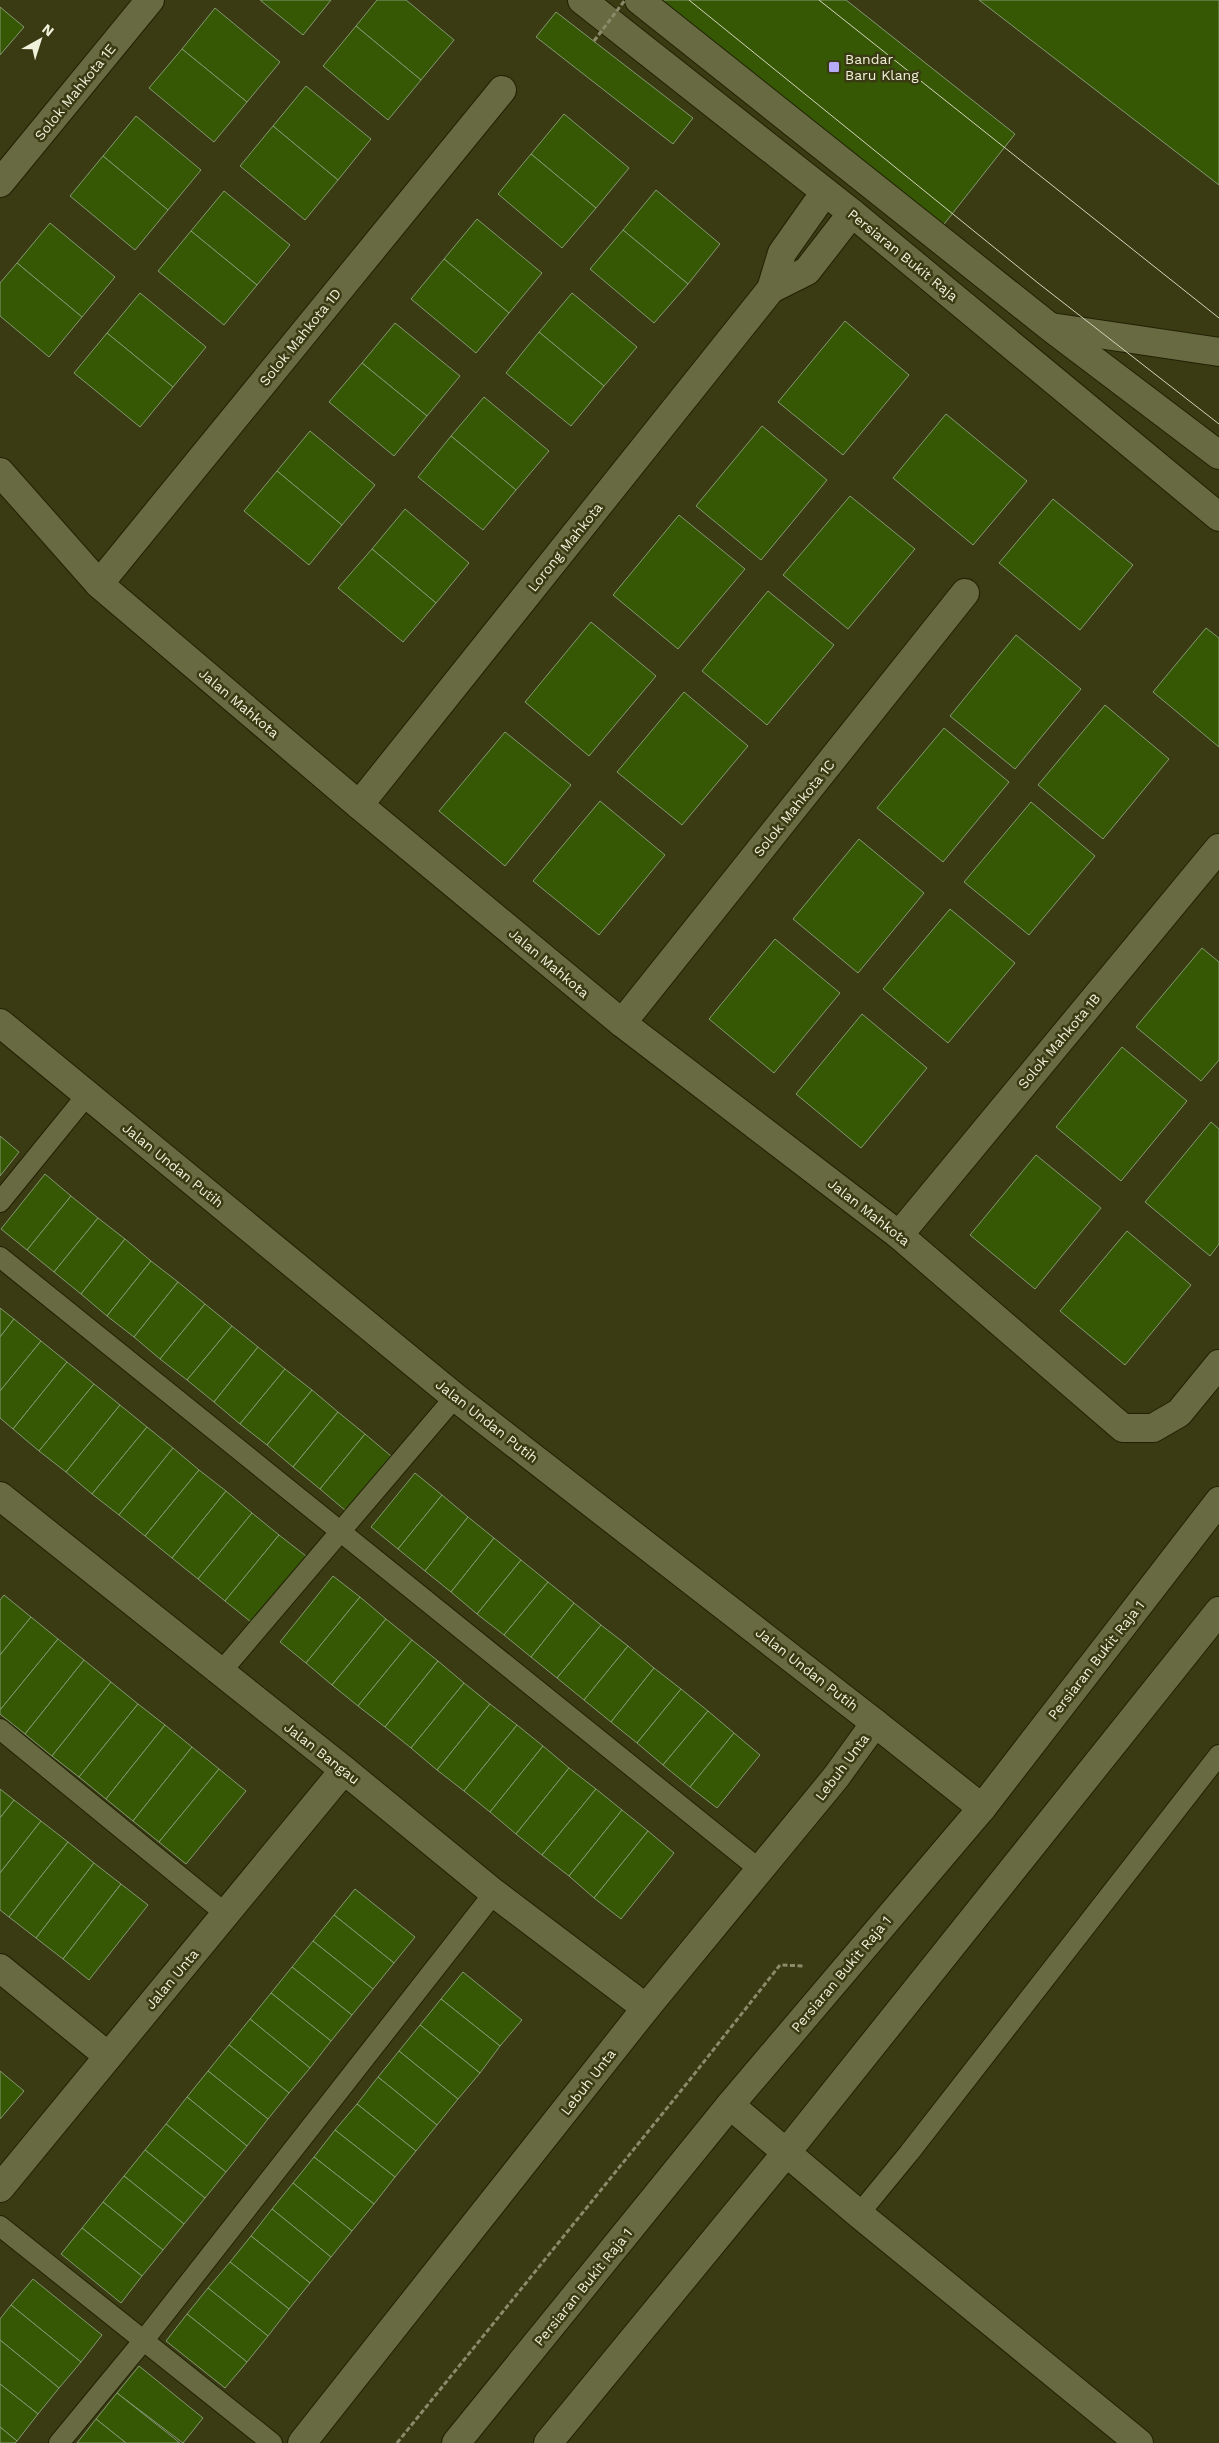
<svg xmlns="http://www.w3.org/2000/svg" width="1219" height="2443" viewBox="0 0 1219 2443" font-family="'Work Sans',sans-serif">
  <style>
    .building { fill: #365805; stroke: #839872 }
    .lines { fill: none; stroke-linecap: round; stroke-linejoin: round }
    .lane-casing { stroke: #212204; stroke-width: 22 }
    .street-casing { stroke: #212204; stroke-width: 30 }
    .secondary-casing { stroke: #212204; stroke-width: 30 }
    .path { stroke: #8a8b6a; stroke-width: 3; stroke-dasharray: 5 2.5; stroke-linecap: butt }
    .lane { stroke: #686a42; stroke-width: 20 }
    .street { stroke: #686a42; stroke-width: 28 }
    .secondary { stroke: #686a42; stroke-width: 28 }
    .tram { stroke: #d2d4bb; stroke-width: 1 }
    .path-bridge { stroke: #8a8b6a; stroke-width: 3; stroke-dasharray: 5 2.5; stroke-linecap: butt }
    .poi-dot { fill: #b7abf7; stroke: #3a3b13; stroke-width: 2 }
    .labels { text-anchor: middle; stroke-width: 5; stroke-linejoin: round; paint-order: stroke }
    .poi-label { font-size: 14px; fill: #eff1da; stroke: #3a3b13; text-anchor: start }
    .street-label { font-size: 14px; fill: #eff1da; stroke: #3a3b13 }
  </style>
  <rect width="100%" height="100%" fill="#3a3b13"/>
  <g class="building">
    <polygon points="260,0 331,0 303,35"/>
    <polygon points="377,0 406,0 454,40 421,80 356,26"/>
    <polygon points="653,0 846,0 1015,134 941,228"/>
    <polygon points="979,0 1219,0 1219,185"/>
    <polygon points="0,7 24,27 0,55"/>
    <polygon points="215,8 280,62 247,102 182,49"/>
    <polygon points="556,12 693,118 673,144 536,37"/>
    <polygon points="356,26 421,80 388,120 323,66"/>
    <polygon points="182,49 247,102 214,142 149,88"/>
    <polygon points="306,86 371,139 338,180 273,126"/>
    <polygon points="564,114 629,168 596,208 531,154"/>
    <polygon points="136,116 201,170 168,210 103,156"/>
    <polygon points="273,126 338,180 305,220 240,166"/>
    <polygon points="531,154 596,208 562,248 498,194"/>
    <polygon points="103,156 168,210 135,250 70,196"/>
    <polygon points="656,190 720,244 688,284 623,230"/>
    <polygon points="224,191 290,245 257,285 191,231"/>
    <polygon points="477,219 542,273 509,313 444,259"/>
    <polygon points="50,223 115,277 82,317 17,263"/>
    <polygon points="623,230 688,284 654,323 590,269"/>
    <polygon points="191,231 257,285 224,325 158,271"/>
    <polygon points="444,259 509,313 476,353 411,299"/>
    <polygon points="17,263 82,317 49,357 0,316 0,283"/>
    <polygon points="140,293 206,347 173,387 107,333"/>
    <polygon points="572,293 637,347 604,386 539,332"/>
    <polygon points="845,321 909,375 843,455 778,402"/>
    <polygon points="395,323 460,376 427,416 362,363"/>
    <polygon points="539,332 604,386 571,426 506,373"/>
    <polygon points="107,333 173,387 140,427 74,373"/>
    <polygon points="362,363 427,416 394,456 329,402"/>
    <polygon points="484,397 549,451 516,490 451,436"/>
    <polygon points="946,414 1027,481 973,545 893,478"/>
    <polygon points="762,426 827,480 761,560 696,506"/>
    <polygon points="310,431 375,485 342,525 277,471"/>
    <polygon points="451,436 516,490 483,530 418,477"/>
    <polygon points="277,471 342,525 309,565 244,511"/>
    <polygon points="850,496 915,549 848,629 783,575"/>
    <polygon points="1053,499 1133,565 1080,630 999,563"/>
    <polygon points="405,509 469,563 436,603 372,549"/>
    <polygon points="679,515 745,569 678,649 613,595"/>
    <polygon points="372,549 436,603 403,642 338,588"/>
    <polygon points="768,591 834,645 767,725 702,671"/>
    <polygon points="591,622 656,676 589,756 525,702"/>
    <polygon points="1206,628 1219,638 1219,747 1153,692"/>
    <polygon points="1016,635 1081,689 1015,769 950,716"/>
    <polygon points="684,692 748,746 682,825 617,772"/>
    <polygon points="1105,705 1169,759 1103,839 1038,785"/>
    <polygon points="944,728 1009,782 943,862 877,808"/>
    <polygon points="505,732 571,785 505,866 439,811"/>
    <polygon points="600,801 665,855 599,935 533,881"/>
    <polygon points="1031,802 1095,856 1029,935 964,882"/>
    <polygon points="859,839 924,893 858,973 793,919"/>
    <polygon points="950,909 1015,963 948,1043 883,989"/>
    <polygon points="775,939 840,993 774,1073 709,1019"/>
    <polygon points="1202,948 1219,962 1219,1060 1201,1081 1136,1027"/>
    <polygon points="862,1014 927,1068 861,1148 796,1094"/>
    <polygon points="1122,1047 1187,1101 1121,1181 1056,1127"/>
    <polygon points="1211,1122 1219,1129 1219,1244 1210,1256 1145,1202"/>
    <polygon points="0,1136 19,1152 0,1176"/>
    <polygon points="1036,1155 1101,1208 1035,1289 970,1235"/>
    <polygon points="45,1174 71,1196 27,1250 1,1229"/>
    <polygon points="71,1196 98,1218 54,1272 27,1250"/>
    <polygon points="98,1218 125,1239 81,1294 54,1272"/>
    <polygon points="1127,1231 1191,1285 1125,1365 1060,1311"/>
    <polygon points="125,1239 151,1261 107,1316 81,1294"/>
    <polygon points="151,1261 178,1282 134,1337 107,1316"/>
    <polygon points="178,1282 205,1304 160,1359 134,1337"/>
    <polygon points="205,1304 232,1326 187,1380 160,1359"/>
    <polygon points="0,1308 14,1319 0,1337"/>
    <polygon points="14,1319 41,1341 0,1391 0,1337"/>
    <polygon points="232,1326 258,1347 214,1402 187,1380"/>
    <polygon points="41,1341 67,1362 13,1429 0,1418 0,1391"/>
    <polygon points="258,1347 285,1369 240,1424 214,1402"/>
    <polygon points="67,1362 94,1384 39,1451 13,1429"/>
    <polygon points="285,1369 312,1390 267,1445 240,1424"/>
    <polygon points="94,1384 120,1405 66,1472 39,1451"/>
    <polygon points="312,1390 338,1412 293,1467 267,1445"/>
    <polygon points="120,1405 147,1427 92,1494 66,1472"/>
    <polygon points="338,1412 365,1434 320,1489 293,1467"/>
    <polygon points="147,1427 173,1448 119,1515 92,1494"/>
    <polygon points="365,1434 391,1456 346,1511 320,1489"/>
    <polygon points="173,1448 199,1470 145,1536 119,1515"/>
    <polygon points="199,1470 226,1491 172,1558 145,1536"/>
    <polygon points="415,1473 442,1495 398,1549 371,1527"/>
    <polygon points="226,1491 252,1513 198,1579 172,1558"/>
    <polygon points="442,1495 468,1517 425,1571 398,1549"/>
    <polygon points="252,1513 279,1535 225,1601 198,1579"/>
    <polygon points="468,1517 494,1538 451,1592 425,1571"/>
    <polygon points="279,1535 306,1556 251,1622 225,1601"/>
    <polygon points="494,1538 521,1560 477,1614 451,1592"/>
    <polygon points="521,1560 548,1582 504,1635 477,1614"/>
    <polygon points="333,1576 360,1597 306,1663 280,1642"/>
    <polygon points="548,1582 574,1603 531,1657 504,1635"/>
    <polygon points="4,1595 31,1617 0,1655 0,1600"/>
    <polygon points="360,1597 386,1619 332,1685 306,1663"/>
    <polygon points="574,1603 601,1625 557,1678 531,1657"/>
    <polygon points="31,1617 58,1639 0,1710 0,1655"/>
    <polygon points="386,1619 412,1640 358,1706 332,1685"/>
    <polygon points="601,1625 628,1646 584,1700 557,1678"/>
    <polygon points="58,1639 84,1660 25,1734 0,1714 0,1710"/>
    <polygon points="412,1640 438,1661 385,1727 358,1706"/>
    <polygon points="628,1646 654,1668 611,1722 584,1700"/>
    <polygon points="84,1660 111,1682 52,1756 25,1734"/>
    <polygon points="438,1661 464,1683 411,1748 385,1727"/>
    <polygon points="654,1668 681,1689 637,1743 611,1722"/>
    <polygon points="111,1682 138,1704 79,1777 52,1756"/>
    <polygon points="464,1683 490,1704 437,1770 411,1748"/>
    <polygon points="681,1689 708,1711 663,1765 637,1743"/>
    <polygon points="138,1704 165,1725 106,1799 79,1777"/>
    <polygon points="490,1704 517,1725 464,1791 437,1770"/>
    <polygon points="708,1711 734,1733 690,1787 663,1765"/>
    <polygon points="165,1725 192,1747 133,1821 106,1799"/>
    <polygon points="517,1725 543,1746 490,1812 464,1791"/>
    <polygon points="734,1733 760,1755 717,1808 690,1787"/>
    <polygon points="543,1746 569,1768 516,1834 490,1812"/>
    <polygon points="192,1747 219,1769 159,1842 133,1821"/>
    <polygon points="569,1768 596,1789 542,1855 516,1834"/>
    <polygon points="219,1769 246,1791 186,1864 159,1842"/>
    <polygon points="0,1789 14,1800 0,1818"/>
    <polygon points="596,1789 622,1810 569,1876 542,1855"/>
    <polygon points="14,1800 41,1821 0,1873 0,1818"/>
    <polygon points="622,1810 648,1831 594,1898 569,1876"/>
    <polygon points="41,1821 68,1842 9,1917 0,1910 0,1873"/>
    <polygon points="648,1831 674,1853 621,1919 594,1898"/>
    <polygon points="68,1842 94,1863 36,1938 9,1917"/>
    <polygon points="94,1863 121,1884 63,1959 36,1938"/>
    <polygon points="121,1884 148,1905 89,1980 63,1959"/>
    <polygon points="355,1889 415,1937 394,1963 334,1915"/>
    <polygon points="334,1915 394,1963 373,1989 313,1941"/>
    <polygon points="313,1941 373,1989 352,2015 292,1967"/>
    <polygon points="292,1967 352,2015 331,2041 271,1993"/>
    <polygon points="463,1972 522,2020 500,2046 441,1999"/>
    <polygon points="271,1993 331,2041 310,2068 250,2019"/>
    <polygon points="441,1999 500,2046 480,2073 420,2025"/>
    <polygon points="250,2019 310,2068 289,2093 229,2045"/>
    <polygon points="420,2025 480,2073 458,2099 399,2051"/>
    <polygon points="229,2045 289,2093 268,2119 208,2071"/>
    <polygon points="399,2051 458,2099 437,2125 378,2077"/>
    <polygon points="0,2071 24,2091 0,2119"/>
    <polygon points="208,2071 268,2119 247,2146 187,2097"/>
    <polygon points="378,2077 437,2125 416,2151 357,2104"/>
    <polygon points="187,2097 247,2146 226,2172 166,2124"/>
    <polygon points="357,2104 416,2151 395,2177 335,2130"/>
    <polygon points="166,2124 226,2172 205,2198 145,2150"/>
    <polygon points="335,2130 395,2177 374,2204 314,2157"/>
    <polygon points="145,2150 205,2198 184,2224 124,2176"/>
    <polygon points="314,2157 374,2204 352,2231 293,2183"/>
    <polygon points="124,2176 184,2224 163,2250 103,2202"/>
    <polygon points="293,2183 352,2231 331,2257 272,2209"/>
    <polygon points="103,2202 163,2250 142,2276 82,2228"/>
    <polygon points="272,2209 331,2257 310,2283 251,2236"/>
    <polygon points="82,2228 142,2276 121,2303 61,2254"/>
    <polygon points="251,2236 310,2283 289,2309 230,2262"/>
    <polygon points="230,2262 289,2309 268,2336 208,2288"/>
    <polygon points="33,2279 102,2335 81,2362 11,2305"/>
    <polygon points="208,2288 268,2336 247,2362 187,2314"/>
    <polygon points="11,2305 81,2362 59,2388 0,2340 0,2319"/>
    <polygon points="187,2314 247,2362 225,2388 166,2341"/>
    <polygon points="0,2340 59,2388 38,2414 0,2384"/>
    <polygon points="139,2366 203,2418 183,2443 117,2393"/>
    <polygon points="0,2384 38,2414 17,2441 0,2427"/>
    <polygon points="117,2393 180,2443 126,2443 96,2419"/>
    <polygon points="96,2419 126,2443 77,2443"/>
    <polygon points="0,2427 17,2441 15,2443 0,2443"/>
  </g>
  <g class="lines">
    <g class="lane-casing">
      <g id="lane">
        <polyline points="0,1202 87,1095"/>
        <polyline points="0,1257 759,1869"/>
        <polyline points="220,1673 455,1397"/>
        <polyline points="0,1729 226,1914"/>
        <polyline points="859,2214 909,2153 1219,1755"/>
        <polyline points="0,2226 272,2443"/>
        <polyline points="59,2443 144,2340 494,1893"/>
      </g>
    </g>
    <g class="street-casing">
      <g id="street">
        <polyline points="0,183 150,0"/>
        <polyline points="771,289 807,271 852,213"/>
        <polyline points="0,472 99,584 359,805 622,1023 899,1235 1123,1428 1153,1428 1179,1413 1219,1364"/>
        <polyline points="99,584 502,90"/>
        <polyline points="359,805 771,289 782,253 825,192"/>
        <polyline points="0,1023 455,1397 875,1723 982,1808"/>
        <polyline points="622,1023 965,593"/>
        <polyline points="899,1235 1219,848"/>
        <polyline points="0,1496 344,1770 494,1893 646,2008"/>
        <polyline points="0,1968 108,2056"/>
        <polyline points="730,2105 859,2214 1139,2443"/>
        <polyline points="0,2188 344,1770"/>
        <polyline points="302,2443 646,2008 836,1777 875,1723"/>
      </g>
    </g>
    <g class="secondary-casing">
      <g id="secondary">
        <polyline points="582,0 852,213 1219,517"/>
        <polyline points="639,0 1050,327 1219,455"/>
        <polyline points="1051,327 1219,352"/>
        <polyline points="456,2443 730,2105 982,1808 1219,1501"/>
        <polyline points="548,2443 786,2153 1219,1611"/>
      </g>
    </g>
    <polyline class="path" points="397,2443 688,2082 780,1965 805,1966"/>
    <use href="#lane" class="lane"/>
    <use href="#street" class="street"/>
    <use href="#secondary" class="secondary"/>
    <g class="tram">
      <polyline points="689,0 1038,283 1219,424"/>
      <polyline points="819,0 1219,318"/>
    </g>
    <polyline class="path-bridge" points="594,41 625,0"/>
  </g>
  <rect class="poi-dot" x="828" y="61" width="12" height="12" rx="2.5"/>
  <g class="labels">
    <g class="poi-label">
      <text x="845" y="64">Bandar<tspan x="845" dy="16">Baru Klang</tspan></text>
    </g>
    <g class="street-label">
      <text transform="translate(75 92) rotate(-51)" y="5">Solok Mahkota 1E</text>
      <text transform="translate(903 255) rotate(39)" y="5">Persiaran Bukit Raja</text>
      <text transform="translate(300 337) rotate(-51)" y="5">Solok Mahkota 1D</text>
      <text transform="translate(565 547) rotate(-51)" y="5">Lorong Mahkota</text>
      <text transform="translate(239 703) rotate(40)" y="5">Jalan Mahkota</text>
      <text transform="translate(794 808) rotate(-51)" y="5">Solok Mahkota 1C</text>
      <text transform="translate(549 963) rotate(40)" y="5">Jalan Mahkota</text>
      <text transform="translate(1059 1041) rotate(-50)" y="5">Solok Mahkota 1B</text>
      <text transform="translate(173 1165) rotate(39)" y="5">Jalan Undan Putih</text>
      <text transform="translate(869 1212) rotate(38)" y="5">Jalan Mahkota</text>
      <text transform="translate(487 1421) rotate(38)" y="5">Jalan Undan Putih</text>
      <text transform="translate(1096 1660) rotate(-52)" y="5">Persiaran Bukit Raja 1</text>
      <text transform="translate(807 1669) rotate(38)" y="5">Jalan Undan Putih</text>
      <text transform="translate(322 1753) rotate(38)" y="5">Jalan Bangau</text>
      <text transform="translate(842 1767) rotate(-53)" y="5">Lebuh Unta</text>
      <text transform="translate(841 1974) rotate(-50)" y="5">Persiaran Bukit Raja 1</text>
      <text transform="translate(172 1979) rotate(-50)" y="5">Jalan Unta</text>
      <text transform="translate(588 2082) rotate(-52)" y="5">Lebuh Unta</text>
      <text transform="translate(583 2287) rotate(-51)" y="5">Persiaran Bukit Raja 1</text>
    </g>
  </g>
  <g transform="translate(40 40) rotate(39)" stroke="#3a3b13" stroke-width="4" paint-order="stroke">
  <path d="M0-4L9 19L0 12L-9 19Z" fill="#eff1da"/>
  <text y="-8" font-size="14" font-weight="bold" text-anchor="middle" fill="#eff1da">N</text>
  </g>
</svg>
